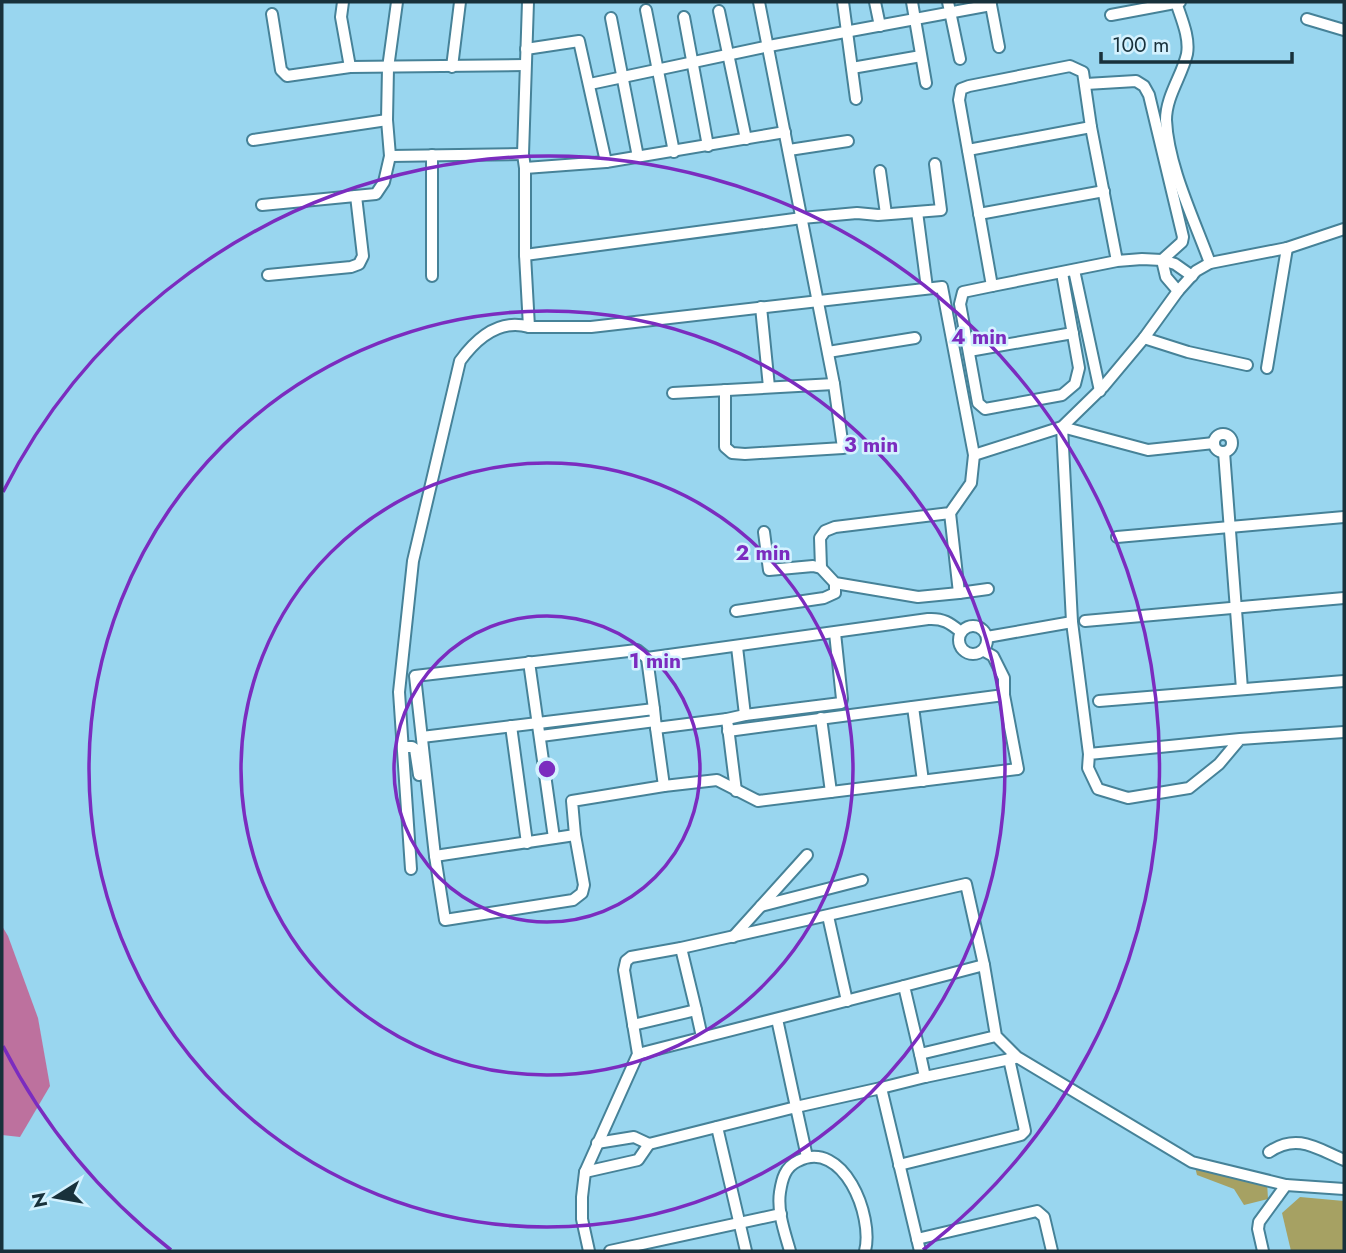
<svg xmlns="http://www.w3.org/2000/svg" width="1346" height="1253" viewBox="0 0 1346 1253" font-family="Jost,sans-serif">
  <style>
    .green { fill: #a6a163 }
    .water { fill: #bd719e }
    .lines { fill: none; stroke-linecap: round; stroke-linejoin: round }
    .minor-casing { stroke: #468298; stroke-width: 14 }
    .minor { stroke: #fff; stroke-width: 10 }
    .ring { fill: none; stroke: #7b2cbf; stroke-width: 3.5 }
    .centre { fill: #7b2cbf; stroke: #d4f2ff; stroke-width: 3.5 }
    .ring-label { font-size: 21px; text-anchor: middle; font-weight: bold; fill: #7b2cbf; stroke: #d4f2ff; stroke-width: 5; stroke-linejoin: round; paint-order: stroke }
  </style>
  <rect width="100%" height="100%" fill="#99d6ef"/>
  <g class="green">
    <polygon points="1195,1167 1267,1182 1268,1199 1244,1205 1234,1189 1197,1175"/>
    <polygon points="1300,1197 1344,1201 1344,1251 1291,1251 1282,1213"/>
  </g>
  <polygon class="water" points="2,926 8,936 38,1018 50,1086 20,1137 2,1135"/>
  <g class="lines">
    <g class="minor-casing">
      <g id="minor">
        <polyline points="343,2 341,17 350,67"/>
        <polyline points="843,2 856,99"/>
        <polyline points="875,2 880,26"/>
        <polyline points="912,2 926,83"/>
        <polyline points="948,2 960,59"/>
        <path d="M 1176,2 C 1181,18 1190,37 1187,54 C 1182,76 1166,96 1166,120 C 1168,166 1194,219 1210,263"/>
        <polyline points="991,5 999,47"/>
        <polyline points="646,10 674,152"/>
        <polyline points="719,11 746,139"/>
        <polyline points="272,14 281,70 287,76 350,67 525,65"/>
        <polyline points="1111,15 1180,2"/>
        <polyline points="684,17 708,146"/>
        <polyline points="611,18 638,157"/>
        <polyline points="1307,19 1344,30"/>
        <polyline points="526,49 579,41 606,162"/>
        <polyline points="452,67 460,2"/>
        <polyline points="852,68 921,56"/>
        <polyline points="590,84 769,46 991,5 990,2"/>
        <polyline points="1086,84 1136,81 1144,86 1149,95 1183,237 1182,242 1162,260"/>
        <polyline points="253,140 387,120"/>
        <polyline points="789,150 848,141"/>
        <polyline points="968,150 1091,127"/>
        <polyline points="432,155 432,276"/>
        <polyline points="390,156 523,154"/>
        <polyline points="525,168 606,162 785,132"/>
        <polyline points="880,171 886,214"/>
        <polyline points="262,205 376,194 384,182 390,156 387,120 388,68 397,2"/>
        <polyline points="917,212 927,288"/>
        <polyline points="979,214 1104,191"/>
        <polyline points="525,255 802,218 857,213 878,215 941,210 935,164"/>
        <polyline points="1162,260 1166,277 1178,291"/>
        <polyline points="1117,261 1091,127 1083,72 1070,66 969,86 961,89 959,100 992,286 1117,261 1142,259 1162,260 1175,264 1192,276"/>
        <polyline points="1074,270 1100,391"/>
        <polyline points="268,275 351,267 359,264 363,256 356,196"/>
        <polyline points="992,286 963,292 960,304 978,403 985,409 1062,395 1075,384 1079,368 1062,273"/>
        <polyline points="761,307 769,387"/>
        <polyline points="529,327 591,327 942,287 974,455 971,483 950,513 835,527 825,531 820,538 821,568"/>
        <polyline points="1144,338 1188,352 1247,365"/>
        <polyline points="969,351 1073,333"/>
        <polyline points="828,352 915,338"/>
        <polyline points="1267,368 1287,248"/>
        <polyline points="725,390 725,447 732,453 745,454 843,448 834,384 759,2"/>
        <polyline points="673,393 834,384"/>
        <circle cx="1223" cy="443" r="9"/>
        <polyline points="1224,452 1242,689"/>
        <polyline points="974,455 1062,427 1103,387 1144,338 1178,291 1196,271 1210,263 1287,248 1344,229"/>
        <polyline points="764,532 769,570 813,566 821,568 835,583 918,597 959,593 950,513"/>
        <polyline points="1117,537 1344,517"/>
        <polyline points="959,593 988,589"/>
        <polyline points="736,611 824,598 835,593 835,583"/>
        <polyline points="1085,621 1344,598"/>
        <circle cx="973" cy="640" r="14"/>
        <polyline points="987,637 1072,622"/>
        <polyline points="647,658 654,709"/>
        <polyline points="529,662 554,838"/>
        <polyline points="1099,701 1344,681"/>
        <polyline points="913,707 923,781"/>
        <polyline points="745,715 841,703 842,699 835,633"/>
        <polyline points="821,718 831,792"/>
        <polyline points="511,726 527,843"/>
        <polyline points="656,728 664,786 717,780 758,801 1018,769 1004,695 1004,678 993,656 984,651"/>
        <polyline points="728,731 1004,695"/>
        <polyline points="541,736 655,721"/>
        <polyline points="422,737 654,709 656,728 727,719"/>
        <polyline points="1240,739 1219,764 1189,788 1128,798 1098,789 1088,768 1089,754 1240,739 1344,732"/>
        <polyline points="403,747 412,747 415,749 419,775"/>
        <polyline points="1089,754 1072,622 1062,427 1148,450 1214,443"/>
        <polyline points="736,791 727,719 745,715 737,647"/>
        <path d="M 575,835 L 584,885 L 582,893 L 573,900 L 445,920 L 435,856 L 415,676 L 637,650 L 647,658 L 928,619 C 943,618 950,623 961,632"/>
        <polyline points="435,856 575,835 572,801 664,786"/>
        <path d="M 411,869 L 399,692 L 413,561 L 460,361 C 476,339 499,318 529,327 L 525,255 L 525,168 L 523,154 L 528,2"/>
        <polyline points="761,906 862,880"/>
        <polyline points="828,916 847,1001"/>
        <polyline points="733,937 807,855"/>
        <polyline points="681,948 696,1010"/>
        <polyline points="777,1019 796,1107 881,1088 920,1251"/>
        <polyline points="633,1025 696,1010 702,1037"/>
        <polyline points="996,1036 984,965 904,986 920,1054 996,1036 1017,1057 1192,1162 1286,1185 1344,1189"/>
        <polyline points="638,1054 904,986"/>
        <polyline points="925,1077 1015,1058"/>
        <polyline points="881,1088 925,1077 920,1054"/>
        <polyline points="717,1127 746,1251"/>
        <polyline points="597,1143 634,1137 649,1144 796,1107 807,1157"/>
        <path d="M 1269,1152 C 1297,1133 1316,1148 1344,1160"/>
        <polyline points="899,1165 1021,1135 1025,1131 1024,1126 1009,1059"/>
        <polyline points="585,1172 638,1160 649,1144"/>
        <polyline points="917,1239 1037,1211 1044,1217 1052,1251"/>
        <polyline points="589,1251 582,1219 582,1197 585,1172 638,1054 624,970 626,961 631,957 681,948 966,884 984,965"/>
        <polyline points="610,1251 781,1214"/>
        <path d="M 790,1251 C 785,1233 777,1212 780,1192 C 782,1179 785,1167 798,1161 C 843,1138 874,1216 865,1251"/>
        <polyline points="1263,1251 1258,1229 1259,1222 1286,1185"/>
      </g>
    </g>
    <use href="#minor" class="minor"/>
  </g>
  <g class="ring">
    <circle cx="547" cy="769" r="153"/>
    <circle cx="547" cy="769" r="306"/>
    <circle cx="547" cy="769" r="458"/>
    <path d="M171 1250A611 611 0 0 1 3 1046M3 492A611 611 0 1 1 923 1250"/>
  </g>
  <circle cx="547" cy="769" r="10" class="centre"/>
  <g class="ring-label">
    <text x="979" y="344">4 min</text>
    <text x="871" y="452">3 min</text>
    <text x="763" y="560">2 min</text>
    <text x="655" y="668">1 min</text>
  </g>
  <rect width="1346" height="1253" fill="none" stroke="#18313b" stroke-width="7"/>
  <g transform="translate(56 1197) rotate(259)" stroke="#d4f2ff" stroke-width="5" paint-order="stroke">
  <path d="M0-5L12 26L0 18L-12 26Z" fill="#18313b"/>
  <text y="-10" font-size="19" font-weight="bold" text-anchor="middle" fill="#18313b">N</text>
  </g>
  <path d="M1101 52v10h191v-10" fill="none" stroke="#18313b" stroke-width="3.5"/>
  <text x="1112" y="52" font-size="21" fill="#18313b" stroke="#d4f2ff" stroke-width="5" paint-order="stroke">100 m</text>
</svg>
